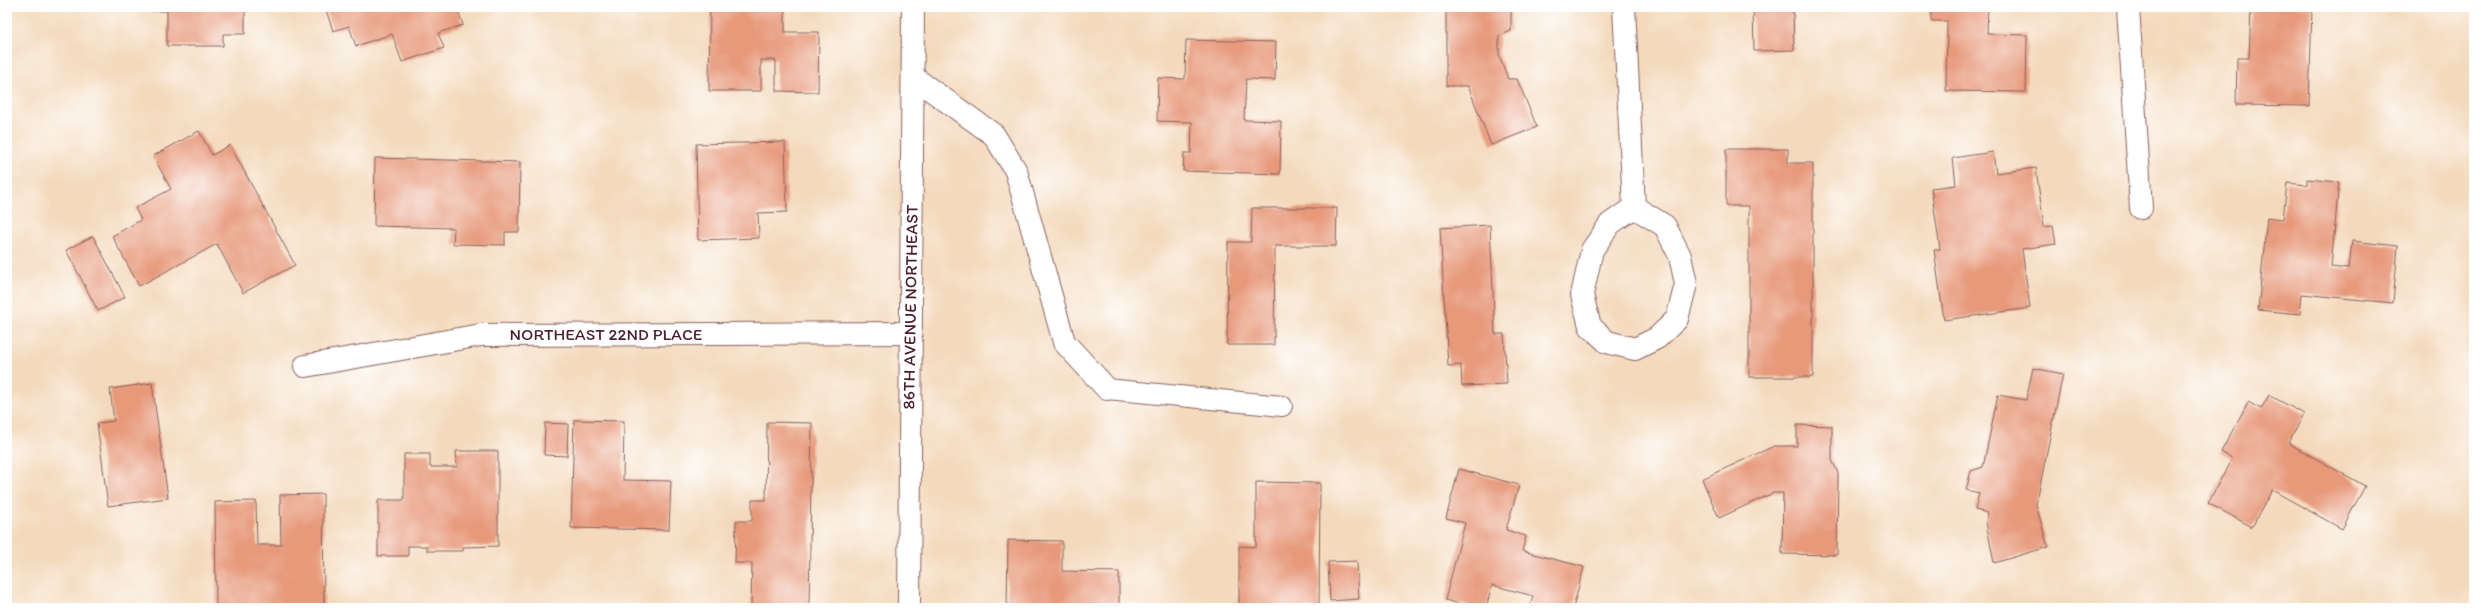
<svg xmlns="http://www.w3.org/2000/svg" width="2481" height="615" viewBox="0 0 2481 615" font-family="Itim,sans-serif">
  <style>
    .building { fill: #e7997a }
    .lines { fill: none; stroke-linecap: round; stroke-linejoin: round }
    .lane-casing { stroke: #86605e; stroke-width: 22 }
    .street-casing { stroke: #86605e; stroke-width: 24 }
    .lane { stroke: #fff; stroke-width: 20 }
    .street { stroke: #fff; stroke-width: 22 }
    .labels { text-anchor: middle; stroke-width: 3; stroke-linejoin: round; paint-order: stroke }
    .street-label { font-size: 17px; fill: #4a1f2b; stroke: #fff }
  </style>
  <rect width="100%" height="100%" fill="#fff"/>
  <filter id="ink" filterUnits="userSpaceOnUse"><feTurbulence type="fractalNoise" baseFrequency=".025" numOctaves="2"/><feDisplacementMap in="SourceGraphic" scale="8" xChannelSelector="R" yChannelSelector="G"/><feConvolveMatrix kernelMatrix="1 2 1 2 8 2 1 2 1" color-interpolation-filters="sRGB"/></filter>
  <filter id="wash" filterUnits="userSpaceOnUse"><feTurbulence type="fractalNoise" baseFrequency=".012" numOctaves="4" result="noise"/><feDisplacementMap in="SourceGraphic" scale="16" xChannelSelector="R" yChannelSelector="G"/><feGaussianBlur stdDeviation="0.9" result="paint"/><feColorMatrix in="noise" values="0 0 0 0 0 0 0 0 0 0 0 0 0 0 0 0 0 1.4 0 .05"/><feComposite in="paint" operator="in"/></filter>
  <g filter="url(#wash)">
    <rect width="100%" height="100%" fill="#f4dabd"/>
    <g id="blocks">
      <g class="building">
        <polygon points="140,7 245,7 245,34 223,34 223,46 167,46 167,11 140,11"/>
        <polygon points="325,7 457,7 463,25 438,33 444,48 402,62 392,34 356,46 349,26 333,31"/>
        <polygon points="710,7 785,7 785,32 819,32 818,92 776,91 776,60 761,60 761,91 709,91"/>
        <polygon points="1446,7 1511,7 1511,31 1499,36 1499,55 1508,79 1517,79 1537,127 1491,145 1468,86 1446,86"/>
        <polygon points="1753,7 1793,7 1794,50 1754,51"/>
        <polygon points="1931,7 1988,7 1987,34 2027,35 2026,92 1946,91 1947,21 1931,21"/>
        <polygon points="2251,7 2312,7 2309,106 2236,105 2237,58 2249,58"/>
        <polygon points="1186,40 1276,42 1275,80 1246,79 1244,120 1281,121 1280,174 1183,171 1184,153 1191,153 1192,122 1157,121 1158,78 1185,79"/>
        <polygon points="199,131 212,155 230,145 295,265 243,293 217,244 139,286 112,236 141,220 135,208 171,189 153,156"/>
        <polygon points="785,142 787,212 758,213 759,238 698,240 696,144"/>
        <polygon points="1726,149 1788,149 1788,163 1813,163 1813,377 1749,377 1749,206 1726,206"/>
        <polygon points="1993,152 1996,173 2036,168 2044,227 2053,226 2056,244 2022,249 2030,308 1944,320 1934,250 1940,249 1931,188 1956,185 1953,158"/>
        <polygon points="375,158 520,162 519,232 505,232 505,245 453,244 454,228 374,226"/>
        <polygon points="2307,179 2339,182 2331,267 2349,269 2352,241 2398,246 2393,303 2302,294 2300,314 2258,310 2267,217 2283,219 2287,183 2307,185"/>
        <polygon points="1252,208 1337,208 1336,246 1275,246 1274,345 1227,345 1228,242 1251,242"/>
        <polygon points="1490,225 1495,334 1504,334 1507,384 1462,386 1461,365 1448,366 1440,228"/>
        <polygon points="93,236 125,297 98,311 66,250"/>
        <polygon points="2033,368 2063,374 2036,505 2048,547 1994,563 1986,522 1988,513 1975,510 1979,493 1966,490 1971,471 1983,467 1998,395 2026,400"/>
        <polygon points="152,383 168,498 108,506 97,423 114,421 110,389"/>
        <polygon points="2269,395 2304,414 2288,443 2365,486 2342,529 2272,490 2252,527 2208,503 2232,458 2221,452 2248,402 2261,409"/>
        <polygon points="574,420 624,421 623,480 671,481 669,530 571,528"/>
        <polygon points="767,422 812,423 809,606 751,605 752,563 735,563 736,521 752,521 752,500 766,500"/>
        <polygon points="545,423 568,424 567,456 544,455"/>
        <polygon points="1797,425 1832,426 1832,460 1838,473 1837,555 1782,554 1783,493 1773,493 1719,518 1702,479 1774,446 1797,446"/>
        <polygon points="456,451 498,451 498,546 463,547 463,551 427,551 427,546 408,546 408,556 378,556 378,500 404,500 404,454 430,454 430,467 457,467"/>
        <polygon points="1459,469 1519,485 1506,530 1526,536 1522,551 1584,567 1573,608 1530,608 1533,596 1492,585 1486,608 1474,608 1445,600 1465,523 1446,518"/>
        <polygon points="1256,482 1320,483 1319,608 1239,608 1239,546 1256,547"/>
        <polygon points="323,494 324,608 216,608 215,502 256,501 257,545 281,545 280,495"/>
        <polygon points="1008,540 1062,541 1062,571 1119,572 1119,608 1007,608"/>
        <polygon points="1357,561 1359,599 1330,601 1328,562"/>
      </g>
    </g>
  </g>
  <g filter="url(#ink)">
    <use href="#blocks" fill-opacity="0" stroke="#86605e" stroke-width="1"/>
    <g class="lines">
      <g class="lane-casing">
        <polyline id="lane" points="1107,389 1282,406"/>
      </g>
      <g class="street-casing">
        <g id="street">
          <polyline points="1624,7 1634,207"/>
          <polyline points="2128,7 2141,208"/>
          <polyline points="913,77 994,135 1016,171 1064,342 1107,389"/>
          <polygon points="1634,207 1665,226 1680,256 1686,284 1677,319 1657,338 1635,349 1607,342 1590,326 1582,295 1592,250 1610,224"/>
          <polyline points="305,366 481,335 909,333"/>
          <polyline points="909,608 913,7"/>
        </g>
      </g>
      <use href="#lane" class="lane"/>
      <use href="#street" class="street"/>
    </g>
  </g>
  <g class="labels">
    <g class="street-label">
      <text transform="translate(910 307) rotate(-89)" y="6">86TH AVENUE NORTHEAST</text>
      <text x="606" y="340">NORTHEAST 22ND PLACE</text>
    </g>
  </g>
  <rect width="2481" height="615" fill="none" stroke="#fff" stroke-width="24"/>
</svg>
